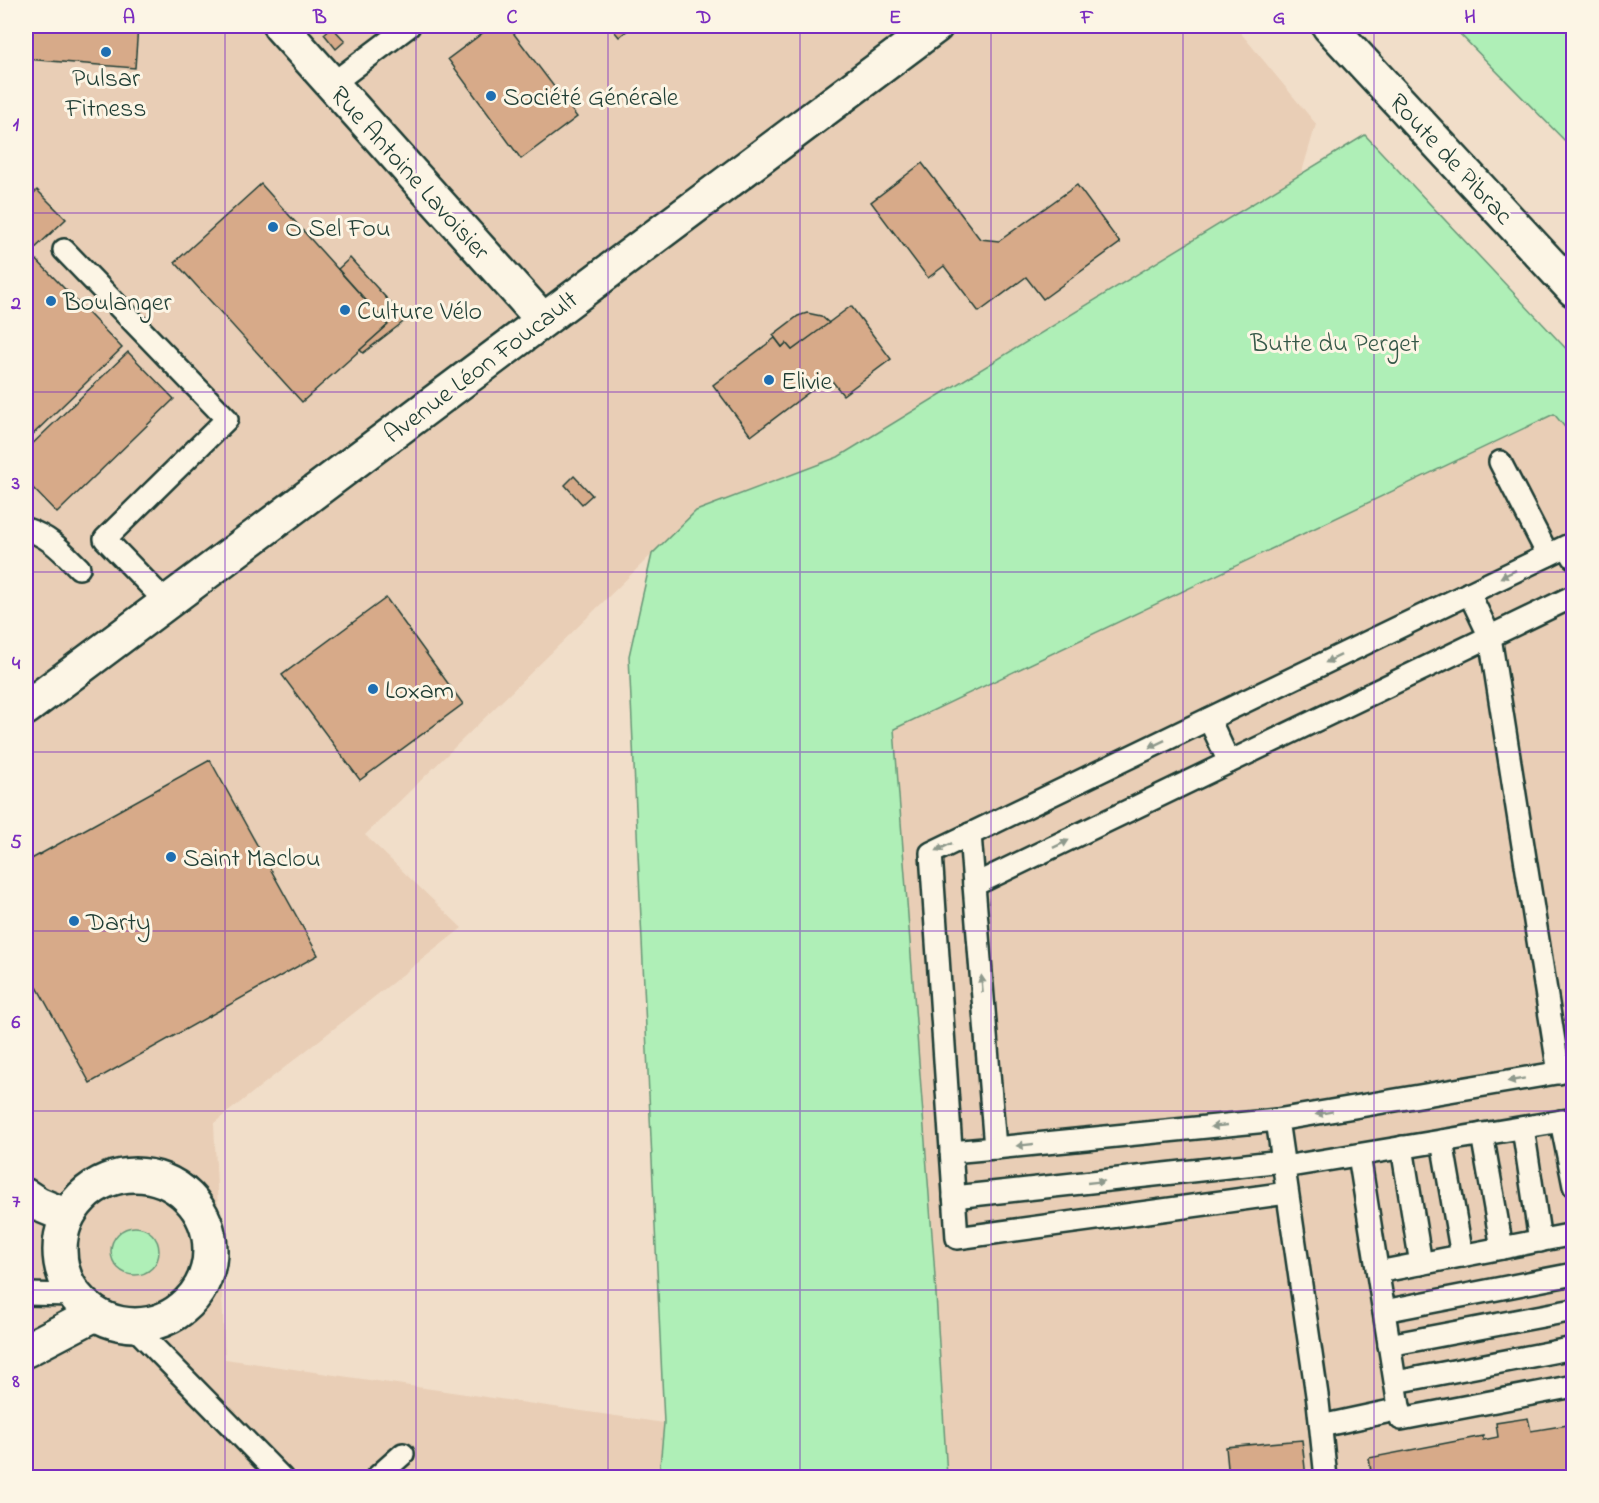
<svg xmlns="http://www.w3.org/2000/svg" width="1599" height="1503" viewBox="0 0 1599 1503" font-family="'Indie Flower',sans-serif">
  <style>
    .built { fill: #e9ceb6 }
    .green { fill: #afefb7; stroke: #679676; stroke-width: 1.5 }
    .building { fill: #d7aa89; stroke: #1f3d34; stroke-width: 1.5 }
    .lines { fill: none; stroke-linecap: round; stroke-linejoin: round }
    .lane-casing { stroke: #1f3d34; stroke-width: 26 }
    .street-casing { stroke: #1f3d34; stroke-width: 38 }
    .secondary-casing { stroke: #1f3d34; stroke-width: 38 }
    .lane { stroke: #fcf5e5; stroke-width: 21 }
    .street { stroke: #fcf5e5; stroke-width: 33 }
    .secondary { stroke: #fcf5e5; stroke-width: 33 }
    .oneway { fill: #8e998c }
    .grid { fill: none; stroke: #7b2cbf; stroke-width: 1.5; stroke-opacity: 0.55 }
    .poi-dot { fill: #1f6fb2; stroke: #fcf5e5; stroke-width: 2 }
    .labels { text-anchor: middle; stroke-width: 6; stroke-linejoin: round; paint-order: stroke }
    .poi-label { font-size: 26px; fill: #1f3d34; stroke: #fcf5e5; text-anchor: start }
    .street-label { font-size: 26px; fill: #1f3d34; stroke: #fcf5e5 }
    .park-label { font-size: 26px; fill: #355848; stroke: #fcf5e5 }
    .neatline { fill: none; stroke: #7b2cbf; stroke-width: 2 }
    .grid-label { font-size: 20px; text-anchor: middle; font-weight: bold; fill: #7b2cbf }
  </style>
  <rect width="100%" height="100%" fill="#f1dec9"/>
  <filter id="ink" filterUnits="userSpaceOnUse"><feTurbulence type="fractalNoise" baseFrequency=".0167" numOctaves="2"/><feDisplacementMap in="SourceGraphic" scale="12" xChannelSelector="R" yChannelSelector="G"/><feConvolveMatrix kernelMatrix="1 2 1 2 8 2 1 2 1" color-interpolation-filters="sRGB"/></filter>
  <g filter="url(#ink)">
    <g class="built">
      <polygon points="26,26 1235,26 1316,124 1301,175 838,457 696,511 365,835 462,928 214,1123 225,1359 664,1423 659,1477 26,1477"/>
      <polygon points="1573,405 1573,1477 947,1477 934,1261 894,729"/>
    </g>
    <g class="green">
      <polygon points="1452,26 1573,26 1573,149"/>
      <polygon points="1365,135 1573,356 1573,437 1554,414 894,729 934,1261 947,1477 659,1477 664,1423 629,656 652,554 696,511 838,457"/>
      <circle cx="135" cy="1251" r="24"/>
    </g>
    <g class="building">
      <polygon points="26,26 138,26 135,68 26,59"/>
      <polygon points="492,26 508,26 577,117 521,159 448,59"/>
      <polygon points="610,26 633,26 619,37"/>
      <polygon points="332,27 345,41 336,49 324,34"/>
      <polygon points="922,163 980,239 999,241 1077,185 1120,243 1043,299 1026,277 979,312 944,266 928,278 871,202"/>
      <polygon points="261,184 388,325 302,402 175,262"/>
      <polygon points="37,190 66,219 30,253 122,348 26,441 26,201"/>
      <polygon points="350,258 406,320 363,353 360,350 388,325 338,269"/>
      <polygon points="851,306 891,359 843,395 829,377 751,436 713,385 775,338 782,347 786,343 792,350"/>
      <polygon points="807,313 821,316 829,323 792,350 786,343 782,347 773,335 798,316"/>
      <polygon points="128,352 174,399 57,513 26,481 26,450"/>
      <polygon points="574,476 592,495 582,504 565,485"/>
      <polygon points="386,598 463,704 360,780 282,675"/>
      <polygon points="210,760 318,955 90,1083 26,967 26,889 28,888 26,883 26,862"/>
      <polygon points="1528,1418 1531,1431 1574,1424 1574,1478 1372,1478 1369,1458 1483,1436 1483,1440 1498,1437 1496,1423"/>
      <polygon points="1302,1440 1306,1478 1229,1478 1226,1447"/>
    </g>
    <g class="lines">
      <g class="lane-casing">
        <g id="lane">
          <polyline points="332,84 409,26"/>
          <polyline points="64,250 227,419 105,539 166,602"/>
          <polyline points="1500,462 1548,555"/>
          <path d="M 26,529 C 50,537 61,550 79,568"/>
          <polyline points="1469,593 1490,637 1559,1073"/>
          <polyline points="1209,719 1229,762"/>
          <polyline points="970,834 974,885"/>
          <polyline points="1277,1120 995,1148 974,885 1574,596"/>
          <polyline points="1561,1121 1574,1186"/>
          <polyline points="1523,1128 1540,1241"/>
          <polyline points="1482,1134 1502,1248"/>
          <polyline points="1442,1141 1462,1256"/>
          <polyline points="1402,1147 1421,1264"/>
          <polyline points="951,1152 995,1148"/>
          <polyline points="1359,1155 1401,1419 1574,1386"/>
          <polyline points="1284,1167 1574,1119"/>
          <polyline points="1287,1193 957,1238 931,853 1567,546 1574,558"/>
          <polyline points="954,1197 1283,1161"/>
          <polyline points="1378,1272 1574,1234"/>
          <polyline points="26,1294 74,1295"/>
          <polyline points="1384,1311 1574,1274"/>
          <polyline points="132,1325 282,1478"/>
          <polyline points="1389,1345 1574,1310"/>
          <polyline points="1396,1382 1574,1348"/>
          <polyline points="1321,1426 1400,1409"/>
          <polyline points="376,1478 403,1454"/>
          <polyline points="1326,1478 1318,1402 1277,1120 1574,1070"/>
        </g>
      </g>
      <g class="street-casing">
        <g id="street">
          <polyline points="280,26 543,320"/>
          <polyline points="26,708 936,26"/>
          <circle cx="135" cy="1250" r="75"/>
          <polyline points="26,1196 38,1204 67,1216"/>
          <polyline points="26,1350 95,1314"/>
        </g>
      </g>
      <g class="secondary-casing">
        <polyline id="secondary" points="1329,26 1574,290"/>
      </g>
      <use href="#lane" class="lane"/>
      <use href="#street" class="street"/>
      <use href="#secondary" class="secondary"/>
    </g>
    <defs><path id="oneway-solid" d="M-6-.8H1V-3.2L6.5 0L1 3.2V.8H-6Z" transform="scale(1.5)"/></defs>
    <g class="oneway">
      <use href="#oneway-solid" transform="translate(1508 574) rotate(154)"/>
      <use href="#oneway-solid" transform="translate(1333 659) rotate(154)"/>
      <use href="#oneway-solid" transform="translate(1157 744) rotate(154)"/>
      <use href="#oneway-solid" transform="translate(1061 844) rotate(-26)"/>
      <use href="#oneway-solid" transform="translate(944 847) rotate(154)"/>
      <use href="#oneway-solid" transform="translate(982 984) rotate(-94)"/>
      <use href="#oneway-solid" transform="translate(1516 1080) rotate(170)"/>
      <use href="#oneway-solid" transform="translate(1324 1113) rotate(170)"/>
      <use href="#oneway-solid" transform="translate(1219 1126) rotate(174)"/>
      <use href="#oneway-solid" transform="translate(1025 1145) rotate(174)"/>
      <use href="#oneway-solid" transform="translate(1096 1182) rotate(-6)"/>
    </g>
  </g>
  <path class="grid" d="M 225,26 L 225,1478M 416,26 L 416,1478M 608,26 L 608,1478M 800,26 L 800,1478M 991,26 L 991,1478M 1183,26 L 1183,1478M 1374,26 L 1374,1478M 26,213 L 1574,213M 26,392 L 1574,392M 26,572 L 1574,572M 26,752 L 1574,752M 26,931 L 1574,931M 26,1111 L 1574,1111M 26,1290 L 1574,1290"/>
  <g class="poi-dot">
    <circle cx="106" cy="52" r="6"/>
    <circle cx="491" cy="96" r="6"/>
    <circle cx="273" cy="227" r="6"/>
    <circle cx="51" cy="301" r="6"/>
    <circle cx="345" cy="310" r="6"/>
    <circle cx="769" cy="380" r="6"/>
    <circle cx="373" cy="689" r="6"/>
    <circle cx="171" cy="857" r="6"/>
    <circle cx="74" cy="921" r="6"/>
  </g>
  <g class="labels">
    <g class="poi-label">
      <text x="106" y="86" text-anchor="middle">Pulsar<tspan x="106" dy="30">Fitness</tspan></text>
      <text x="503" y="105">Société Générale</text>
      <text x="285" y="236">O Sel Fou</text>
      <text x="63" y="310">Boulanger</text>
      <text x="357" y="319">Culture Vélo</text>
      <text x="781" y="389">Elivie</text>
      <text x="385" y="698">Loxam</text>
      <text x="183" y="866">Saint Maclou</text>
      <text x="86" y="930">Darty</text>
    </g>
    <g class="street-label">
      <text transform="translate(1452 158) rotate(47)" y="9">Route de Pibrac</text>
      <text transform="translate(411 172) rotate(48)" y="9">Rue Antoine Lavoisier</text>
      <text transform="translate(480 366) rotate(-37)" y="9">Avenue Léon Foucault</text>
    </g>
    <g class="park-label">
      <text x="1335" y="351">Butte du Perget</text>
    </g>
  </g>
  <rect width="1599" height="1503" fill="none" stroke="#fcf5e5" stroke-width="66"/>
  <rect x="33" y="33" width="1533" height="1437" class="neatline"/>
  <g class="grid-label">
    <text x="129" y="23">A</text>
    <text x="320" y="23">B</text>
    <text x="512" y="23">C</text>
    <text x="704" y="23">D</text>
    <text x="895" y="23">E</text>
    <text x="1087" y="23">F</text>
    <text x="1279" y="23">G</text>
    <text x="1470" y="23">H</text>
    <text x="16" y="130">1</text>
    <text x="16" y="309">2</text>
    <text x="16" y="489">3</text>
    <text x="16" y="669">4</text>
    <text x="16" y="848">5</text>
    <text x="16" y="1028">6</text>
    <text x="16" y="1207">7</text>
    <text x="16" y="1387">8</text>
  </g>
</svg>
